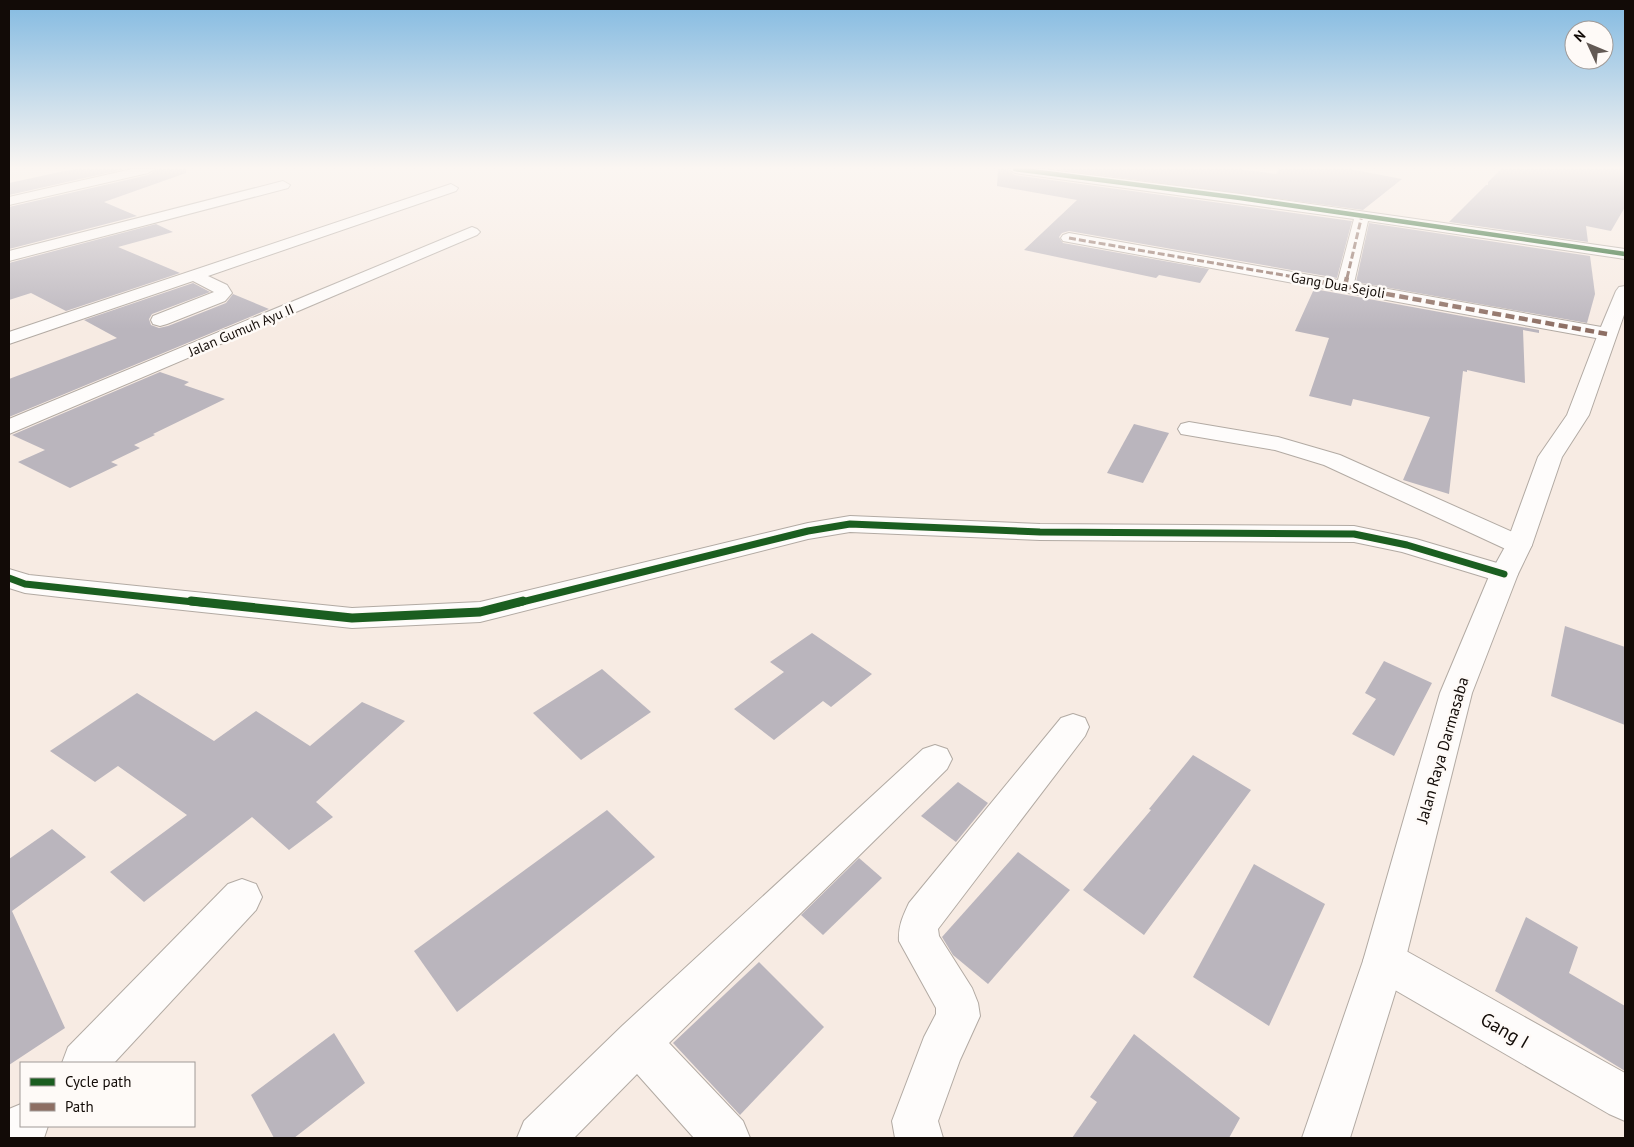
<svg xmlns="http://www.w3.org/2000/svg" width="1634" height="1147" viewBox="0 0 1634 1147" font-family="'PT Sans',sans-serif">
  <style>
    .building { fill: #bab5bd }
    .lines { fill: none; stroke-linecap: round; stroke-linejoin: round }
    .minor-casing { stroke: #b2aaa3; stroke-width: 2 }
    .secondary-casing { stroke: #b2aaa3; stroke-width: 2 }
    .minor { fill: #fefcfb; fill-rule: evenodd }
    .secondary { fill: #fefcfb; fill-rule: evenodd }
    .quiet-far1 { stroke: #8d6e63; stroke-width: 3; stroke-dasharray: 7 3; stroke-linecap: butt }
    .quiet { stroke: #8d6e63; stroke-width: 4.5; stroke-dasharray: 9 4.5; stroke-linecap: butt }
    .cycleway-far2-casing { stroke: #fefaf7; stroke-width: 6 }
    .cycleway-far1-casing { stroke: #fefaf7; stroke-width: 10 }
    .cycleway-casing { stroke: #fefaf7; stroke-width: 12 }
    .cycleway-far2 { stroke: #1b5e20; stroke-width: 4.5 }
    .cycleway-far1 { stroke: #1b5e20; stroke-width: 7 }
    .cycleway { stroke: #1b5e20; stroke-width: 9 }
    .labels { text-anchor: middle; stroke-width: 5; stroke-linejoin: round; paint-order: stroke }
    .far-street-label { font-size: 14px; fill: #120b07; stroke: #fefaf7 }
    .street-label { font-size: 16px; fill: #120b07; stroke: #fefaf7 }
    .near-street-label { font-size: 19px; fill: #120b07; stroke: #fefaf7 }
  </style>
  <rect width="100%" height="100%" fill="#f7ebe3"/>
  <g class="building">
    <polygon points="74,169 125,169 9,195 9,183"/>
    <polygon points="157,169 186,169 186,173 104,202 137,216 9,249 9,207 148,175"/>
    <polygon points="998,169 1006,169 1015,175 1352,221 1337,278 1069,231 1062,233 1059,237 1063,243 1209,269 1200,283 1159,275 1156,278 1024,250 1077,200 997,186"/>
    <polygon points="1055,169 1239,169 1276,174 1279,169 1350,169 1402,179 1363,210"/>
    <polygon points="1501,169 1625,169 1625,207 1611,231 1586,226 1588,242 1449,222 1486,185 1488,185 1488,182"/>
    <polygon points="1369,223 1590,256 1595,294 1587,323 1356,282"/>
    <polygon points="156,224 173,232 118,247 180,273 66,311 31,293 9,300 9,263"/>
    <polygon points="193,283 210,292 152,314 149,319 151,325 159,328 168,326 226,303 233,294 269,309 9,417 9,379 117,338 84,320"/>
    <polygon points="1314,289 1539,330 1539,333 1523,330 1525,383 1467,370 1467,372 1463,371 1449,494 1403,480 1430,417 1353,399 1351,406 1309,396 1329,338 1295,331"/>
    <polygon points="160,372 189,382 184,385 225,399 153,434 155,435 134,445 140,448 111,462 118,465 70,488 18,462 45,450 12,435"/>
    <polygon points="1134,424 1169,433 1143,483 1107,473"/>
    <polygon points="1565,626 1625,647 1625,725 1551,696"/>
    <polygon points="812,633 872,674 831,707 823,701 774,740 734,709 784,672 770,662"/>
    <polygon points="1384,661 1432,683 1394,756 1352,734 1376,699 1365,693"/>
    <polygon points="602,669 651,712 581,760 533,713"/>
    <polygon points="137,693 214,741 256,711 310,746 362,702 405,721 316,802 333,817 289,850 252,817 144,902 110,872 187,815 118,766 95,782 50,751"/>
    <polygon points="1193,755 1251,790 1144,935 1083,890 1151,810 1149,809"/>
    <polygon points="958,782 988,803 956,842 921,816"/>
    <polygon points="607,810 655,857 457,1012 414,951"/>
    <polygon points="52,829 86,857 12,911 65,1028 9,1065 9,859"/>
    <polygon points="1018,852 1070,890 988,984 953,955 942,937"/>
    <polygon points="859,858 882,878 823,935 801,915"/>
    <polygon points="1254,864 1325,904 1269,1026 1193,977"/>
    <polygon points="1526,917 1578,947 1569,973 1625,1006 1625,1071 1495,991"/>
    <polygon points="759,962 824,1027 740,1115 673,1043"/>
    <polygon points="334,1033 365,1083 294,1138 274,1138 251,1095"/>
    <polygon points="1134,1034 1240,1118 1229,1138 1072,1138 1097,1102 1090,1097"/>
  </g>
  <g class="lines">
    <g class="minor-casing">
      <g id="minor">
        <polygon points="132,169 155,169 148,173 9,205 9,197"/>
        <polygon points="1008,169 1043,169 1240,194 1625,249 1625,259 1368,221 1354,283 1607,328 1614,330 1616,334 1614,338 1607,340 1063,241 1061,238 1063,235 1069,233 1338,280 1354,219 1015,173"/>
        <polygon points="283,181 290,185 288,188 9,261 9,251"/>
        <polygon points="451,184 458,188 456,191 208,276 227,285 232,293 225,301 167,324 160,326 153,324 151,320 153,316 214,292 193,281 9,344 9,332"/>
        <polygon points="472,227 477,229 480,232 477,235 9,434 9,419"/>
        <polygon points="1189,422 1278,437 1340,455 1528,539 1532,545 1528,551 1519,553 1510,551 1324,465 1275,450 1181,434 1178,429 1181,424"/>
        <polygon points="850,516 1040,524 1354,526 1416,539 1514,568 1518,574 1514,580 1504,583 1402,552 1354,542 1040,540 850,532 808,539 480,622 352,628 60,597 25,593 9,588 9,569 29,575 352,608 480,602 808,523"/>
        <path d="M 1073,714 L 1085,718 L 1089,727 L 1085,736 L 938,929 L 939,936 L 972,988 L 978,1003 L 980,1016 L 960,1060 L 938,1121 L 943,1138 L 895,1138 L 892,1121 L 924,1037 L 936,1014 L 936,1008 L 899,941 C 898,926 903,916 909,903 L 1061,718 Z"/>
        <polygon points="935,745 947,749 952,759 947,769 669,1043 743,1121 750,1138 694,1138 637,1074 574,1138 517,1138 524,1121 622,1026 923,749"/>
        <polygon points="242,879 256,884 262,897 256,910 114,1063 62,1063 68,1047 228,884"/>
        <polygon points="1384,941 1399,947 1625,1073 1625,1121 1609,1114 1369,975 1363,961 1369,947"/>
        <polygon points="21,1104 21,1126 48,1126 44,1138 9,1138 9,1109"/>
      </g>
    </g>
    <g class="secondary-casing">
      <polygon id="secondary" points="1625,286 1625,312 1589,415 1562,457 1532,545 1518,574 1472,693 1405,961 1350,1138 1302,1138 1363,961 1440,693 1490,574 1506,545 1538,457 1567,415 1598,334 1616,291 1619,287"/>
    </g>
    <use href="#minor" class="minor"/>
    <use href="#secondary" class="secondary"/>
    <g class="quiet-far1">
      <polyline points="1069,238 1300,278"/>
      <polyline points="1347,278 1362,215"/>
    </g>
    <g class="quiet">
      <polyline points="1293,277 1607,334"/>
      <polyline points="1345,286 1347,277"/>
    </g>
    <g class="cycleway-far2-casing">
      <polyline id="cycleway-far2" points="1015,169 1240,198 1625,254"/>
    </g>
    <g class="cycleway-far1-casing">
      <g id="cycleway-far1">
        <polyline points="9,578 25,584 203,603"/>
        <polyline points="518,603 808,531 850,524 1040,532 1354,534 1407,545 1504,574"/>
      </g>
    </g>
    <g class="cycleway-casing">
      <polyline id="cycleway" points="191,601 352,618 480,612 523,601"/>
    </g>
    <use href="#cycleway-far2" class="cycleway-far2"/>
    <use href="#cycleway-far1" class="cycleway-far1"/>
    <use href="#cycleway" class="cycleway"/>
  </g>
  <linearGradient id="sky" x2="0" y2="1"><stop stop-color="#83bae1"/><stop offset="0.51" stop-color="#fbf6f2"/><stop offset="1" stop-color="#fbf6f2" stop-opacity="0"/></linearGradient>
  <rect width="1634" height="329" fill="url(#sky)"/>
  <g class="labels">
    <g class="far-street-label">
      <text transform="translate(1338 285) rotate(10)" y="5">Gang Dua Sejoli</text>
      <text transform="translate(241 330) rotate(-23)" y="5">Jalan Gumuh Ayu II</text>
    </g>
    <g class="street-label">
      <text transform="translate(1442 750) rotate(-74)" y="6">Jalan Raya Darmasaba</text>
    </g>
    <g class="near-street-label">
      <text transform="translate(1505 1030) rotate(30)" y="7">Gang I</text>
    </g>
  </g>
  <rect width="1634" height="1147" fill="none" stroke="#120b07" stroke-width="20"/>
  <rect x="20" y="1062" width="175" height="65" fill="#fefaf7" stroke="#a09a97"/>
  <rect x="30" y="1078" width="25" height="8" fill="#1b5e20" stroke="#a09a97"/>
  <text x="65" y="1087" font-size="15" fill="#120b07">Cycle path</text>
  <rect x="30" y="1103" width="25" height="8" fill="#8d6e63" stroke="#a09a97"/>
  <text x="65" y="1112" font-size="15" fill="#120b07">Path</text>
  <g transform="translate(1589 45) rotate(314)"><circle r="24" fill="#fefaf7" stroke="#a09a97"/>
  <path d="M0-4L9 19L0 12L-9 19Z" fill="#625954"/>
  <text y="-8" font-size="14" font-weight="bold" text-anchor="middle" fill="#120b07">N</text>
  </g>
</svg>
